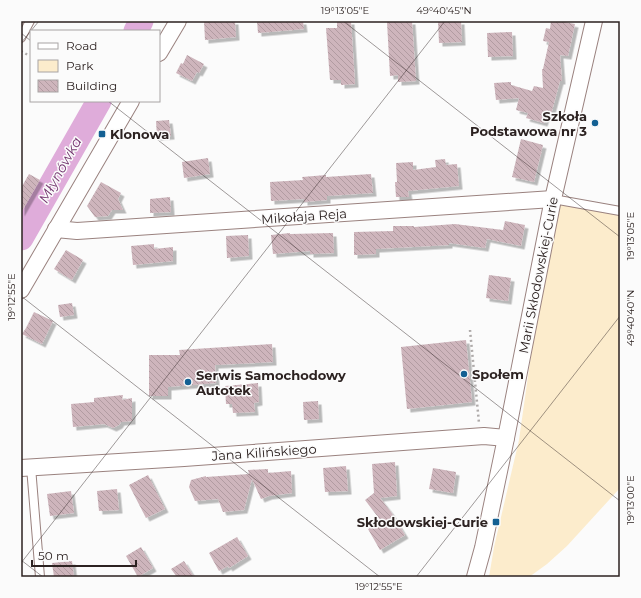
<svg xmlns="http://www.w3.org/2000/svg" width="641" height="598" viewBox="0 0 641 598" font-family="Montserrat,sans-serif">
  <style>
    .green { fill: #fceccc }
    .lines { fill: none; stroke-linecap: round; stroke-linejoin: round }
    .river { stroke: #dfacda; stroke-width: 25 }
    .building { fill: url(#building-back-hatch); filter: url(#shadow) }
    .lane-casing { stroke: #9a827f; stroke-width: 10 }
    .street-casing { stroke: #9a827f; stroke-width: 18 }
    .path { stroke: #aeaaa9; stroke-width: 2.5; stroke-dasharray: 2 3; stroke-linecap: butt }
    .lane { stroke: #fff; stroke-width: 8 }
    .street { stroke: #fff; stroke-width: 16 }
    .ticks { fill: none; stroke: #2c2221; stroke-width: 1; stroke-opacity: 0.45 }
    .poi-dot { fill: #136093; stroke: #fbfbfb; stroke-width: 1.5 }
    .labels { text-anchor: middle; stroke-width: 3; stroke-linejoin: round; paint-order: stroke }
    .poi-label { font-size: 13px; font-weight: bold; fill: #2c2221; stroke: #fbfbfb; text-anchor: start }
    .street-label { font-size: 13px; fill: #2c2221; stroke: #fbfbfb }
    .water-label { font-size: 14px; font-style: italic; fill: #743770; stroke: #fbfbfb }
    .neatline { fill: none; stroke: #2c2221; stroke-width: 1.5 }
    .ticks-label { font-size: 10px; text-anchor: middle; fill: #2c2221 }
  </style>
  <defs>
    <pattern id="building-back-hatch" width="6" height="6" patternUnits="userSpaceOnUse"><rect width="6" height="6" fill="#ceb5bc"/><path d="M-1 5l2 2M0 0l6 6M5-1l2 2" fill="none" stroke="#b19ba1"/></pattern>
    <filter id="shadow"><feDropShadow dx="3.5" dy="3.5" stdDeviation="0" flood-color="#0004"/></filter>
  </defs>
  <rect width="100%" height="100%" fill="#fbfbfb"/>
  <polygon class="green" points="553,199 620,211 620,488 567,546 547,564 536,572 529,577 489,577 494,547 519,440"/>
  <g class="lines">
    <g class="river">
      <polyline points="136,31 141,21"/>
      <polyline points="21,238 99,101"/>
    </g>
  </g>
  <g class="building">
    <polygon points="204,21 235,21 236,37 205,40"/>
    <polygon points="257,21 303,21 304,29 258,33"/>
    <polygon points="337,21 351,21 355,84 341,85 341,80 330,80 326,28 337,28"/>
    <polygon points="394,21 412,21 416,81 398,82 398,75 390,76 387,22"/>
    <polygon points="438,21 461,21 462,42 439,43"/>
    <polygon points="551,21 559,21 575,24 568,56 560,55 562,81 560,81 550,118 546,117 544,123 526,118 528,113 516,110 519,98 496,100 494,83 511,82 511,85 532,91 534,86 543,88 542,69 543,69 549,42 543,41 546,28 550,29"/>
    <polygon points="512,32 513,56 488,57 487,33"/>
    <polygon points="187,55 204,64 199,73 197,72 192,81 176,73 181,63 183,64"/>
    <polygon points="169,120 171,136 157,137 156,121"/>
    <polygon points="521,139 543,145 534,182 512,177"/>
    <polygon points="208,158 210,174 184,178 182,162"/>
    <polygon points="445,159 446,165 457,164 459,186 408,191 409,197 396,197 395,182 397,182 396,163 413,162 413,170 436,167 435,160"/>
    <polygon points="29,174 40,180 21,213 21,188"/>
    <polygon points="371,174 373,193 327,196 327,200 304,202 304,199 271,201 270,182 303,180 302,177 326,175 326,177"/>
    <polygon points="101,182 121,193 118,199 123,210 112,210 108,216 95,217 87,206"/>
    <polygon points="170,197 171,212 150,213 150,199"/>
    <polygon points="505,221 525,225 521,246 487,239 485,248 449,243 449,245 376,249 376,254 354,255 354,232 393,231 393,226 414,226 414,227 455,224 503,230"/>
    <polygon points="290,233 290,234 333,233 334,253 310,254 310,251 273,254 271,235"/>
    <polygon points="248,235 249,256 227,258 226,236"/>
    <polygon points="154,244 154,249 173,247 173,261 133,265 131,246"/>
    <polygon points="66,250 83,260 72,280 54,269"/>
    <polygon points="489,275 511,278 508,301 486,298"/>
    <polygon points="72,303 74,315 60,317 58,305"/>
    <polygon points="34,312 53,321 42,344 22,334 26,328"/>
    <polygon points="466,340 472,402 407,409 401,347"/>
    <polygon points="272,344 273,362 215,365 216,383 168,387 168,396 149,396 149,355 180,355 179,350"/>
    <polygon points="258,383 259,402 254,403 255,412 233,413 232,404 226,404 225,386"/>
    <polygon points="123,395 122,400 132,398 132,421 121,422 119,425 113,428 104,424 73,427 71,404 94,402 94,398"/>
    <polygon points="318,401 319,419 304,420 303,402"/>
    <polygon points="395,462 397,496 380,498 391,512 405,535 380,550 368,529 381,521 365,500 374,493 372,464"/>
    <polygon points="346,466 348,491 325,492 323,468"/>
    <polygon points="433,468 456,472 453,493 429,489"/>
    <polygon points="268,469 268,473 291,471 292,493 269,496 261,499 252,479 244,510 223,512 218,499 195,501 189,487 191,480 206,476 206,477 249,474 248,470"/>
    <polygon points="148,475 165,509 146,518 129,485"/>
    <polygon points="117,489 119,510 99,511 97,491"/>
    <polygon points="71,491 74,513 50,516 47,494"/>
    <polygon points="237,537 248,556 229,568 228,566 219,571 209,553"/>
    <polygon points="141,547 153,568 138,577 126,556"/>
    <polygon points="72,561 74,577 54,577 52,563"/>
    <polygon points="184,561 194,577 177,577 171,569"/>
  </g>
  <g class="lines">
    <g class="lane-casing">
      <g id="lane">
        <polyline points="21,38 30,21"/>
        <polyline points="553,199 620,211"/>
        <polyline points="31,467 40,577"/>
      </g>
    </g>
    <g class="street-casing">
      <g id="street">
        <polyline points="159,53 178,21"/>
        <polyline points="56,229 77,231 553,199"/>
        <polyline points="21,290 131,101"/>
        <polyline points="21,468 184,458 484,436 506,438"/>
        <polyline points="475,577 483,548 506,438 553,199 594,21"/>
      </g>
    </g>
    <g class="path">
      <polyline points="21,51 28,55"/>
      <polyline points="470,330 479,423"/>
    </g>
    <use href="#lane" class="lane"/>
    <use href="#street" class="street"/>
  </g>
  <path class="ticks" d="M 343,21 L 620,237M 21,33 L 31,41M 21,43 L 39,21M 108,101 L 620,501M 21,296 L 380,577M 21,560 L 43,577M 21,563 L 445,21M 416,577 L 620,316"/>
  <g class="poi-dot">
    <circle cx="595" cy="123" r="4"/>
    <rect x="98" y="130" width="8" height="8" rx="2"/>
    <circle cx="464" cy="374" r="4"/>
    <circle cx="188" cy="382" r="4"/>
    <rect x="492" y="518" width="8" height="8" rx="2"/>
  </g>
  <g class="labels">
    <g class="poi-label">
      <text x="587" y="121" text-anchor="end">Szkoła<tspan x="587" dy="15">Podstawowa nr 3</tspan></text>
      <text x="110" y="139">Klonowa</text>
      <text x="472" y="379">Społem</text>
      <text x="196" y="380">Serwis Samochodowy<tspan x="196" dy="15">Autotek</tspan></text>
      <text x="488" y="527" text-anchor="end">Skłodowskiej-Curie</text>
    </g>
    <g class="street-label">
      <text transform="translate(304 216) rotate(-4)" y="5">Mikołaja Reja</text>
      <text transform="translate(538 275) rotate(-79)" y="5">Marii Skłodowskiej-Curie</text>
      <text transform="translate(264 452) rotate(-4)" y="5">Jana Kilińskiego</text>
    </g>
    <g class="water-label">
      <text transform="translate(60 170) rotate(-61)" y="5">Młynówka</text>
    </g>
  </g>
  <rect width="641" height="598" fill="none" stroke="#fbfbfb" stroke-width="44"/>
  <rect x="30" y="30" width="130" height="72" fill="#fbfbfb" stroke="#a8a4a4"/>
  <rect x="38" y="43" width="20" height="6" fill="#ffffff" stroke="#a8a4a4"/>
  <text x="66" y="50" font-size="12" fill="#2c2221">Road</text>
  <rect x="38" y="60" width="20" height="12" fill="#fceccc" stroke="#a8a4a4"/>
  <text x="66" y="70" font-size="12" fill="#2c2221">Park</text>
  <rect x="38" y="80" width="20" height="12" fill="url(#building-back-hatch)" stroke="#a8a4a4"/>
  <text x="66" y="90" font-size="12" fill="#2c2221">Building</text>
  <path d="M32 560v6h104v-6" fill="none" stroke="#2c2221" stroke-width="2"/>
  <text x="38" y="560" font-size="12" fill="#2c2221" stroke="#fbfbfb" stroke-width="3" paint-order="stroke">50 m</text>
  <rect x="22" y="22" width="597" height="554" class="neatline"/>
  <g class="ticks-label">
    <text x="345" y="14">19°13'05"E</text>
    <text x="444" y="14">49°40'45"N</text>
    <text transform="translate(630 236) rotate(-90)" y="4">19°13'05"E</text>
    <text transform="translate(11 297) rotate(-90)" y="4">19°12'55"E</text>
    <text transform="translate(630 318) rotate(-90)" y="4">49°40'40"N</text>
    <text transform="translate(630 500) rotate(-90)" y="4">19°13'00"E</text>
    <text x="379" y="590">19°12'55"E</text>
  </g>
</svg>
